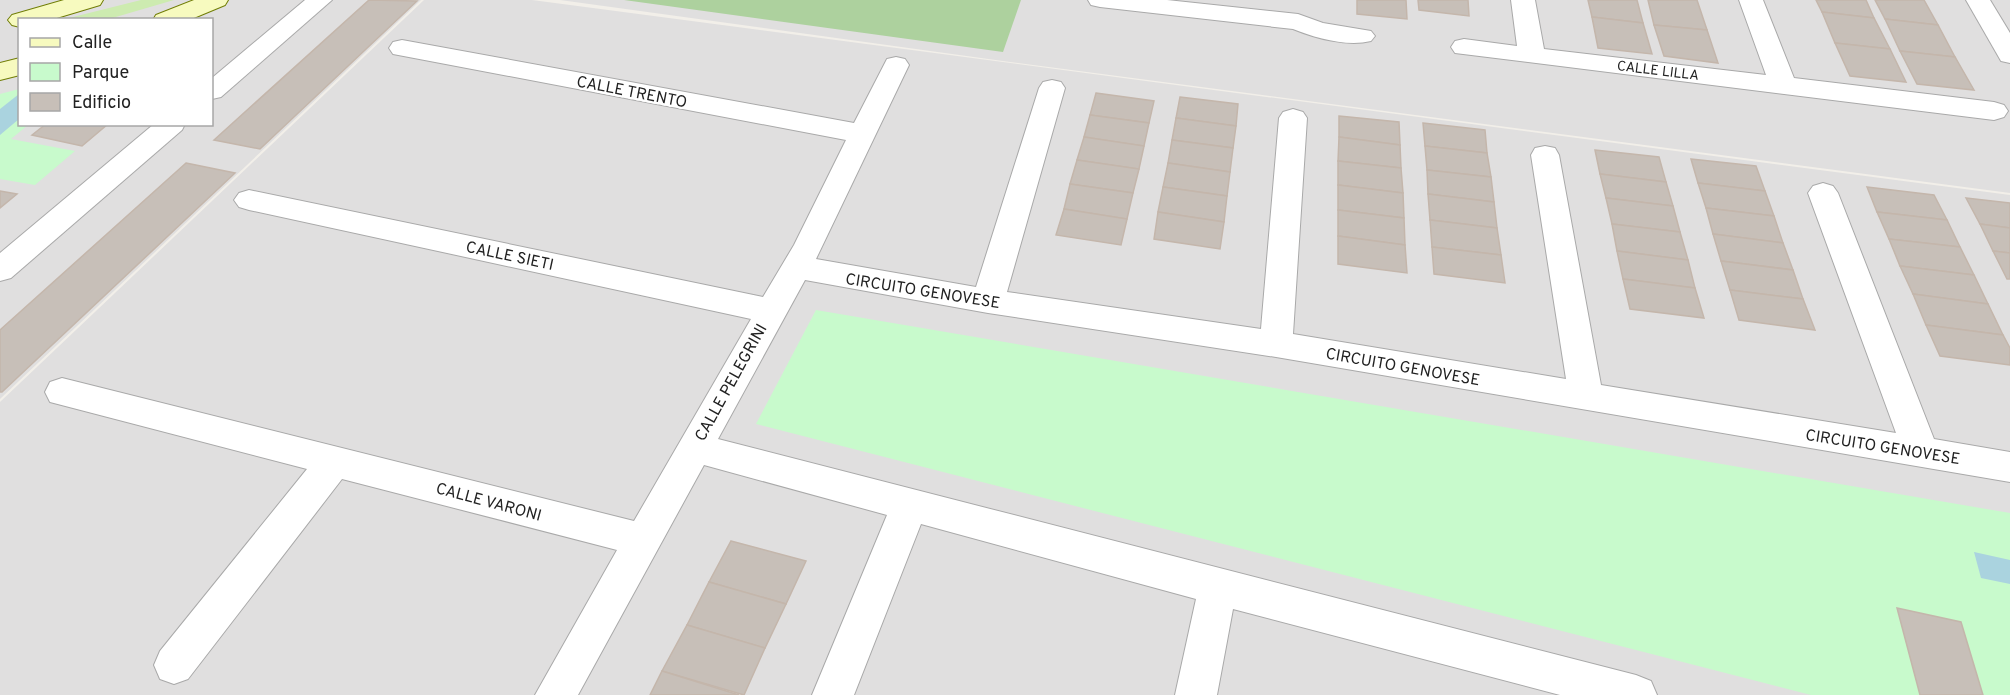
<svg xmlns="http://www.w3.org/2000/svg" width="2010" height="695" viewBox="0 0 2010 695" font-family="Overpass,sans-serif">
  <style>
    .residential { fill: #e0dfdf; fill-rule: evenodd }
    .grass { fill: #cdebb0 }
    .forest { fill: #add19e }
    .park { fill: #c8facc }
    .water { fill: #aad3df }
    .building { fill: #c7bfb8; stroke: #c4b6ab; stroke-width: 1.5 }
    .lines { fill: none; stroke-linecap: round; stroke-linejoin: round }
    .minor-casing { stroke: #a9a9a9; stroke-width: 2 }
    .secondary-casing { stroke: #707d05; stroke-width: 2 }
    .minor { fill: #fff; fill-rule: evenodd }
    .secondary { fill: #f7fabf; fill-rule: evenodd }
    .labels { text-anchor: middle; stroke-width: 4.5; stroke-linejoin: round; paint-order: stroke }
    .far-street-label { font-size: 14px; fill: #222; stroke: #fff }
    .street-label { font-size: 16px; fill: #222; stroke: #fff }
  </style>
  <rect width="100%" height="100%" fill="#f2efe9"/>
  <g class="residential">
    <path d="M 0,0 L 421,0 L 0,399 ZM 20,20 L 212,20 L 212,124 L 20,124 Z"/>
    <polygon points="424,0 532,0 2010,195 2010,695 0,695 0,402"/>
    <polygon points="560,0 2010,0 2010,193 1010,62"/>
  </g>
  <polygon class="grass" points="141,0 174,0 109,19 65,19"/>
  <polygon class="forest" points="624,0 1021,0 1003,52"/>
  <g class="park">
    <polygon points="19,89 20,124 28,125 11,139 75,151 35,185 0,179 0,94"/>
    <polygon points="816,310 2010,513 2010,695 1811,695 756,424"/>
  </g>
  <g class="water">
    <polygon points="19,94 19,119 0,135 0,109"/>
    <polygon points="1974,552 2010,560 2010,584 1981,578"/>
  </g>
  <g class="building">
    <polygon points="369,0 417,1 260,149 214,140"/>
    <polygon points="1357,0 1406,0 1407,19 1357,14"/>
    <polygon points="1418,0 1468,0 1469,16 1419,10"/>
    <polygon points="1588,0 1637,0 1643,23 1592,17"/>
    <polygon points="1648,0 1697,0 1707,30 1654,25"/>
    <polygon points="1816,0 1866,0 1874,18 1822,12"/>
    <polygon points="1875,0 1924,0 1938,25 1885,19"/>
    <polygon points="1822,12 1874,18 1890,49 1835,43"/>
    <polygon points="1592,17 1643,23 1652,54 1598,48"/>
    <polygon points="1885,19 1938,25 1955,57 1900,51"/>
    <polygon points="1654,25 1707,30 1718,63 1664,56"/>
    <polygon points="1835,43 1890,49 1906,82 1850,76"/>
    <polygon points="1900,51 1955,57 1974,90 1917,84"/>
    <polygon points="1096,93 1154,101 1149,123 1090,115"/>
    <polygon points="1180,97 1238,104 1236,126 1176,118"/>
    <polygon points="1090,115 1149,123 1144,146 1084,137"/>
    <polygon points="1339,116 1399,122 1400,145 1339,137"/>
    <polygon points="1176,118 1236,126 1233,148 1172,140"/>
    <polygon points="1423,123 1485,130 1487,153 1425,146"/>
    <polygon points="46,124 108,124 82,146 32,135"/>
    <polygon points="1084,137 1144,146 1139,169 1077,160"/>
    <polygon points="1339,137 1400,145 1401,168 1338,161"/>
    <polygon points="1172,140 1233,148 1230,172 1168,163"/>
    <polygon points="1425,146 1487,153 1491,177 1427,170"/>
    <polygon points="1595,150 1659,157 1666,182 1600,174"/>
    <polygon points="1691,159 1756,166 1765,191 1698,183"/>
    <polygon points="1077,160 1139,169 1133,193 1070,184"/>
    <polygon points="1338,161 1401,168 1403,193 1338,185"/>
    <polygon points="186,163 235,173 2,392 0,392 0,330"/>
    <polygon points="1168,163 1230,172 1227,196 1163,187"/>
    <polygon points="1427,170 1491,177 1494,202 1428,194"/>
    <polygon points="1600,174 1666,182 1673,206 1606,198"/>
    <polygon points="1698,183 1765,191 1774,216 1706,208"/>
    <polygon points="1070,184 1133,193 1127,219 1064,209"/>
    <polygon points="1338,185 1403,193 1404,218 1338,210"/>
    <polygon points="1163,187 1227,196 1224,222 1158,212"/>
    <polygon points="1867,187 1934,195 1947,220 1877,212"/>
    <polygon points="0,191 17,194 0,208"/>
    <polygon points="1428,194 1494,202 1497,228 1430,220"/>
    <polygon points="1606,198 1673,206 1680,232 1612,224"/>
    <polygon points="1966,198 2010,203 2010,228 1980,224"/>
    <polygon points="1706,208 1774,216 1783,243 1713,234"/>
    <polygon points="1064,209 1127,219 1121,245 1056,235"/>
    <polygon points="1338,210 1404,218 1405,245 1338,236"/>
    <polygon points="1158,212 1224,222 1220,249 1154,239"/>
    <polygon points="1877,212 1947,220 1960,247 1889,239"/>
    <polygon points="1430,220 1497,228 1501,255 1432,247"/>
    <polygon points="1612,224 1680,232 1688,260 1617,251"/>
    <polygon points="1980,224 2010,228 2010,253 1993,251"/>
    <polygon points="1713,234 1783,243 1793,270 1721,261"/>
    <polygon points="1338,236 1405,245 1407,273 1338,264"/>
    <polygon points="1889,239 1960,247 1974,275 1900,266"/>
    <polygon points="1432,247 1501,255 1505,283 1434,274"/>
    <polygon points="1617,251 1688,260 1695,288 1623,279"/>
    <polygon points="1993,251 2010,253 2010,279 2007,279"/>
    <polygon points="1721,261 1793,270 1803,299 1730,290"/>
    <polygon points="1900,266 1974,275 1988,304 1913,294"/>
    <polygon points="1623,279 1695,288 1704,318 1630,309"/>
    <polygon points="1730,290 1803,299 1815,330 1739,320"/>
    <polygon points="1913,294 1988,304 2003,335 1926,325"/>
    <polygon points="1926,325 2003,335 2010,348 2010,365 1940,356"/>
    <polygon points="731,541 806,561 786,604 709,582"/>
    <polygon points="709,582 786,604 765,648 687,625"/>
    <polygon points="1897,608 1961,622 1983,695 1920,695"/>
    <polygon points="687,625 765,648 744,695 662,671"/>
    <polygon points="662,671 739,695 650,695"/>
  </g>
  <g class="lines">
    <g class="minor-casing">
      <g id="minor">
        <polygon points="305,0 332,0 221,97 212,99 212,78"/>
        <path d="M 1088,0 L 1167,0 L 1298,14 L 1323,23 L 1371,31 L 1375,36 L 1371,41 C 1347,47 1315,38 1293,29 L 1100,7 L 1091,5 Z"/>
        <polygon points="1511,0 1535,0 1544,49 1766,75 1739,0 1763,0 1794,78 1994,102 2004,105 2008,111 2004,117 1994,120 1455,53 1451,47 1455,41 1464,39 1517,46"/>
        <polygon points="1966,0 1990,0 2010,33 2010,63 2001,61"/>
        <polygon points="402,40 854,123 887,59 896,57 905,59 909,65 816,259 976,287 1039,88 1043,82 1052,80 1061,82 1065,88 1007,292 1261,329 1279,118 1283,112 1293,109 1303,112 1307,118 1293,334 1566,379 1531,155 1535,148 1545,146 1555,148 1559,155 1601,385 1896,433 1808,193 1813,186 1823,183 1833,186 1838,193 1934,439 2010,452 2010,482 1276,357 988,313 805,280 718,439 1636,675 1651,681 1657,695 1560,695 1233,609 1217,695 1175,695 1196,599 921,524 854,695 812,695 887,515 704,465 578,695 535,695 617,550 342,479 188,679 174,684 160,679 154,665 160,651 307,469 50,402 45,392 50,382 62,378 634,521 751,319 249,210 239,207 234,200 239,193 249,190 763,297 794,245 846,140 393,54 389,48 393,42"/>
        <polygon points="154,124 185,124 182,130 11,278 0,281 0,253"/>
      </g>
    </g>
    <g class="secondary-casing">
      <g id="secondary">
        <polygon points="64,0 103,0 100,5 50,20 20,20 20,27 12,25 8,20 12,15"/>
        <polygon points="194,0 228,0 225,5 189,20 153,20 156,15"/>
        <polygon points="20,58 20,75 0,80 0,63"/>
      </g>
    </g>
    <use href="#minor" class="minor"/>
    <use href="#secondary" class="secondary"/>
  </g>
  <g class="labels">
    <g class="far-street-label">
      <text transform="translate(1658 70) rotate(7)" y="5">CALLE LILLA</text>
    </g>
    <g class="street-label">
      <text transform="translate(632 91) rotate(11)" y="6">CALLE TRENTO</text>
      <text transform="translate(510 255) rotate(12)" y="6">CALLE SIETI</text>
      <text transform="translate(923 290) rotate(9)" y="6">CIRCUITO GENOVESE</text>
      <text transform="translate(1403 366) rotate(10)" y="6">CIRCUITO GENOVESE</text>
      <text transform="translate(730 382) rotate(-61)" y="6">CALLE PELEGRINI</text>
      <text transform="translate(1883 446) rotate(9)" y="6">CIRCUITO GENOVESE</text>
      <text transform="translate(489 501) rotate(15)" y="6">CALLE VARONI</text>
    </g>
  </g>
  <rect x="18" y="18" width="195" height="108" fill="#ffffff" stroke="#a7a7a7" stroke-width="1.5"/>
  <rect x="30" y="38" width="30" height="9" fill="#f7fabf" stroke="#a7a7a7" stroke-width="1.5"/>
  <text x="72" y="48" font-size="18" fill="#222222">Calle</text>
  <rect x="30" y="63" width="30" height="18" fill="#c8facc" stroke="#a7a7a7" stroke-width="1.5"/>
  <text x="72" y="78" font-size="18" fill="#222222">Parque</text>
  <rect x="30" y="93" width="30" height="18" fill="#c7bfb8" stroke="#a7a7a7" stroke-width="1.5"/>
  <text x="72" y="108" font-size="18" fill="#222222">Edificio</text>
</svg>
